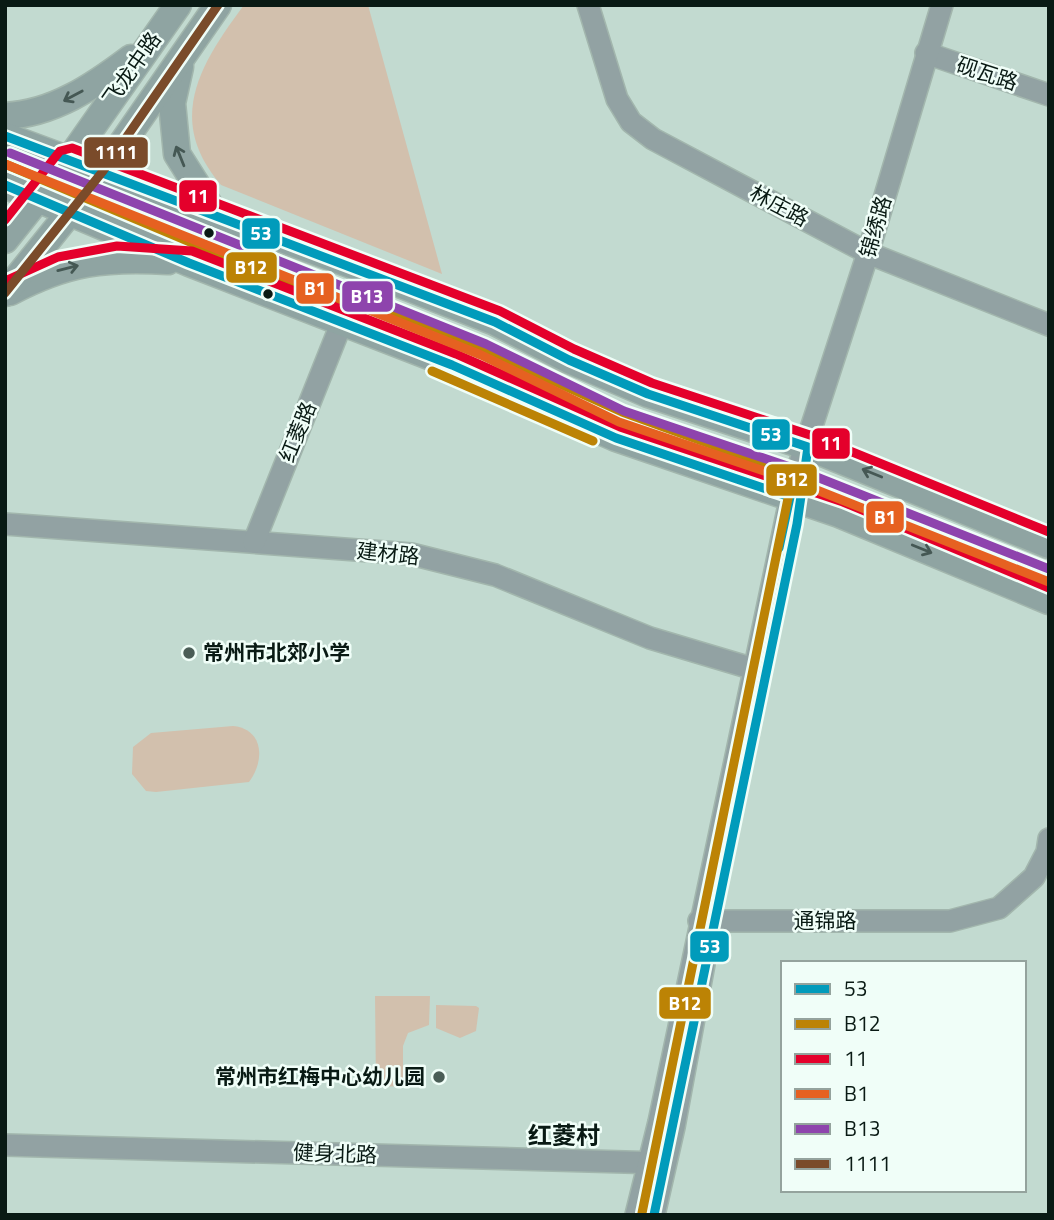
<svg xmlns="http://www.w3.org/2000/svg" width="1054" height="1220" viewBox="0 0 1054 1220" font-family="'Titillium Web','Noto Sans SC',sans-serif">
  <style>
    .green { fill: #d2c0ad }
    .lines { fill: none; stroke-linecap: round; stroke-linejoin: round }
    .minor-casing { stroke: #a2b6ad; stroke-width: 24 }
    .major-casing { stroke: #a2b6ad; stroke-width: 29 }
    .minor { stroke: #92a2a3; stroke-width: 21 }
    .major { stroke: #8fa4a2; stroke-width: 26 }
    .bus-1-casing { stroke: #f0fef8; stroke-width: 14 }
    .bus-2-casing { stroke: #f0fef8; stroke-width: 14 }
    .bus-3-casing { stroke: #f0fef8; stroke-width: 14 }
    .bus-4-casing { stroke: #f0fef8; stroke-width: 14 }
    .bus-5-casing { stroke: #f0fef8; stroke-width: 14 }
    .bus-6-casing { stroke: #f0fef8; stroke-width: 14 }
    .bus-1 { stroke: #019bbb; stroke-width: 9 }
    .bus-2 { stroke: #bc8305; stroke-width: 9 }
    .bus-3 { stroke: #e4002b; stroke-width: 9 }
    .bus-4 { stroke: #e66121; stroke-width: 9 }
    .bus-5 { stroke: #8e44ad; stroke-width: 9 }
    .bus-6 { stroke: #7a4b2a; stroke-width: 9 }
    .oneway { stroke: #455854 }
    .bus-dot { fill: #091a14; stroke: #f0fef8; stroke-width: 2.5 }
    .poi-dot { fill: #4a5d56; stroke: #f0fef8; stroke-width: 2.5 }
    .labels { text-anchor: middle; stroke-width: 5; stroke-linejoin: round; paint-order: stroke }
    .street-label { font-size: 21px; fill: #091a14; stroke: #f0fef8 }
    .poi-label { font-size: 21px; font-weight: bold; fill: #091a14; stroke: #f0fef8; text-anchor: start }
    .quarter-label { font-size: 24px; font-weight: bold; fill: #091a14; stroke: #f0fef8 }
    .line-badge { stroke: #f0fef8; stroke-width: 2.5 }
    .badge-label { font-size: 19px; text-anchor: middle; font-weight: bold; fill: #fff }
  </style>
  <rect width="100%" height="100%" fill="#c2dad0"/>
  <g class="green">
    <path d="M 244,5 L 368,5 L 442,274 L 221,185 C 165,120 200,64 244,5 Z"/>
    <path d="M 233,726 C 264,729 265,761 249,782 L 156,792 L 146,791 L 132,774 L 133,747 L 151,733 Z"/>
    <polygon points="375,996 430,996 429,1025 408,1033 403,1046 403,1086 376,1087"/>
    <polygon points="436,1005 476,1006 479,1008 476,1031 460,1038 436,1028"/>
  </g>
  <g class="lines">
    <g class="minor-casing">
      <g id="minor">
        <polyline points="588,5 617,99 631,122 653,139 868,253 1049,325"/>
        <polyline points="926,53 1049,95"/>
        <polyline points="5,524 411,554 495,575 650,638 754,669"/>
        <polyline points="254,542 342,322"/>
        <polyline points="699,921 950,921 999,908 1034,877 1047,852 1049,839"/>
        <polyline points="5,1145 661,1163"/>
        <polyline points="636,1215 659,1122 794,481 868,253 942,5"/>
        <polyline points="654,1215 674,1127 704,964"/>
      </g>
    </g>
    <g class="major-casing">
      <g id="major">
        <polyline points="180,67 172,103 177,154 215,214"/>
        <path d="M 5,116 C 53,114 94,86 131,58"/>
        <polyline points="5,136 349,264 495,322 569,360 648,394 808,447 1049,545"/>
        <polyline points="5,185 189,263 452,365 616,438 839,514 1049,601"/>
        <polyline points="5,240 69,160 178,5"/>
        <path d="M 10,292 C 66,262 106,257 168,261"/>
        <polyline points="5,293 103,171 218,5"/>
      </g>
    </g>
    <use href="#minor" class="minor"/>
    <use href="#major" class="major"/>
    <g class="bus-1-casing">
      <g id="bus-1">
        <polyline points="5,136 495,322 569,360 648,394 808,447 797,524 654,1215"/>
        <polyline points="5,185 189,263 452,365 616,438 790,497 779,548"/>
      </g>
    </g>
    <g class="bus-2-casing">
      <g id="bus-2">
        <polyline points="5,164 242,264 338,299 436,328 622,412 793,474 642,1213"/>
        <polyline points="432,371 593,441"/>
      </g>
    </g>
    <g class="bus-3-casing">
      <g id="bus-3">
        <polyline points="5,220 60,151 72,148 500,311 574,349 652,383 813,436 1049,532"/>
        <polyline points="5,281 58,257 117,246 192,251 456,354 620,427 843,502 1049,588"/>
      </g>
    </g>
    <g class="bus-4-casing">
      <polyline id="bus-4" points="5,164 481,355 619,422 794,481 1049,582"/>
    </g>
    <g class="bus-5-casing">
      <polyline id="bus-5" points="10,153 486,344 624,411 799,470 1049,569"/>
    </g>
    <g class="bus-6-casing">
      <polyline id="bus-6" points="5,293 103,171 218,5"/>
    </g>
    <use href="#bus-1" class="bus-1"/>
    <use href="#bus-2" class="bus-2"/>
    <use href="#bus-3" class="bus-3"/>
    <use href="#bus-4" class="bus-4"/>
    <use href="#bus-5" class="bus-5"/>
    <use href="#bus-6" class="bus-6"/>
  </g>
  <defs><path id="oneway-shaft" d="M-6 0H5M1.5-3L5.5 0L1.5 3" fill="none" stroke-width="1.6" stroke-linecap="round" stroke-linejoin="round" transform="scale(1.75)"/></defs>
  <g class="oneway">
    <use href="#oneway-shaft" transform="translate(73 96) rotate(152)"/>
    <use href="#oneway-shaft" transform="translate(180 156) rotate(-112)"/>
    <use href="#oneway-shaft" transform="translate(68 268) rotate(-14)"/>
    <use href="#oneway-shaft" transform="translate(872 473) rotate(-158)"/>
    <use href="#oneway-shaft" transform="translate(922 549) rotate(22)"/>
  </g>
  <g class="bus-dot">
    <circle cx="209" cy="233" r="6"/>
    <circle cx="268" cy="294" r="6"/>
  </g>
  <g class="poi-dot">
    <circle cx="189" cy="653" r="7"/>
    <circle cx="439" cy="1077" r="7"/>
  </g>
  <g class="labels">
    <g class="street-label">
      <text transform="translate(132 69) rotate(-55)" y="7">飞龙中路</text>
      <text transform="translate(987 74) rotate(18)" y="7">砚瓦路</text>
      <text transform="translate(779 206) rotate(28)" y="7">林庄路</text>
      <text transform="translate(876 227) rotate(-74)" y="7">锦绣路</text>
      <text transform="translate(298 432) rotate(-68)" y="7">红菱路</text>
      <text transform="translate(388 554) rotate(6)" y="7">建材路</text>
      <text x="825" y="928">通锦路</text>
      <text transform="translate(335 1154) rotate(2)" y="7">健身北路</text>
    </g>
    <g class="poi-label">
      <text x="203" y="660">常州市北郊小学</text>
      <text x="425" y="1084" text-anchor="end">常州市红梅中心幼儿园</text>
    </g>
    <g class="quarter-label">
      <text x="564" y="1144">红菱村</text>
    </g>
  </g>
  <g class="line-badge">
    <rect x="83" y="136" width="66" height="33" rx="7" fill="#7a4b2a"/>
    <rect x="178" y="179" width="40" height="34" rx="7" fill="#e4002b"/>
    <rect x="241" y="217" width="40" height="33" rx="7" fill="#019bbb"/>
    <rect x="225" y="251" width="53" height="33" rx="7" fill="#bc8305"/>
    <rect x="295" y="272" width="40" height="33" rx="7" fill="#e66121"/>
    <rect x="341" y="280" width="53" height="33" rx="7" fill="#8e44ad"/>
    <rect x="751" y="418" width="40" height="33" rx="7" fill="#019bbb"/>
    <rect x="811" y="427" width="40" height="33" rx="7" fill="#e4002b"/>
    <rect x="765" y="463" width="53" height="34" rx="7" fill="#bc8305"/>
    <rect x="865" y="500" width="40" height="34" rx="7" fill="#e66121"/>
    <rect x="689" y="930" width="41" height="33" rx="7" fill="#019bbb"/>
    <rect x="658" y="986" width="54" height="34" rx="7" fill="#bc8305"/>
  </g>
  <g class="badge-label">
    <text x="116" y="159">1111</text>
    <text x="198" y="203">11</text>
    <text x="261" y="240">53</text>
    <text x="251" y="274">B12</text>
    <text x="315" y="295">B1</text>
    <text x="367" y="303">B13</text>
    <text x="771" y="441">53</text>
    <text x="831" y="450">11</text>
    <text x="792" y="486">B12</text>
    <text x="885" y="524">B1</text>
    <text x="710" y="953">53</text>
    <text x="685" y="1010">B12</text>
  </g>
  <rect width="1054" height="1220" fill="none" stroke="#091a14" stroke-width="14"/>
  <rect x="781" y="961" width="245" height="231" fill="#f0fef8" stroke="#94a39d" stroke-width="2"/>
  <rect x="795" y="984" width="35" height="10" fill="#019bbb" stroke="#94a39d" stroke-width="2"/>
  <text x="844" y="996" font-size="21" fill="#091a14">53</text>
  <rect x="795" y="1019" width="35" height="10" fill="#bc8305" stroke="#94a39d" stroke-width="2"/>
  <text x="844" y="1031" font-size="21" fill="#091a14">B12</text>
  <rect x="795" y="1054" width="35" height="10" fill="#e4002b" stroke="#94a39d" stroke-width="2"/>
  <text x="844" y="1066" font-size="21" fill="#091a14">11</text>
  <rect x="795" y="1089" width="35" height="10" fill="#e66121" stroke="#94a39d" stroke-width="2"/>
  <text x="844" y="1101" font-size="21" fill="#091a14">B1</text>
  <rect x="795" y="1124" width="35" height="10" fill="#8e44ad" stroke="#94a39d" stroke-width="2"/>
  <text x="844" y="1136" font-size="21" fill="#091a14">B13</text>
  <rect x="795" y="1159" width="35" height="10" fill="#7a4b2a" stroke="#94a39d" stroke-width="2"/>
  <text x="844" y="1171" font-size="21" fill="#091a14">1111</text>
</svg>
